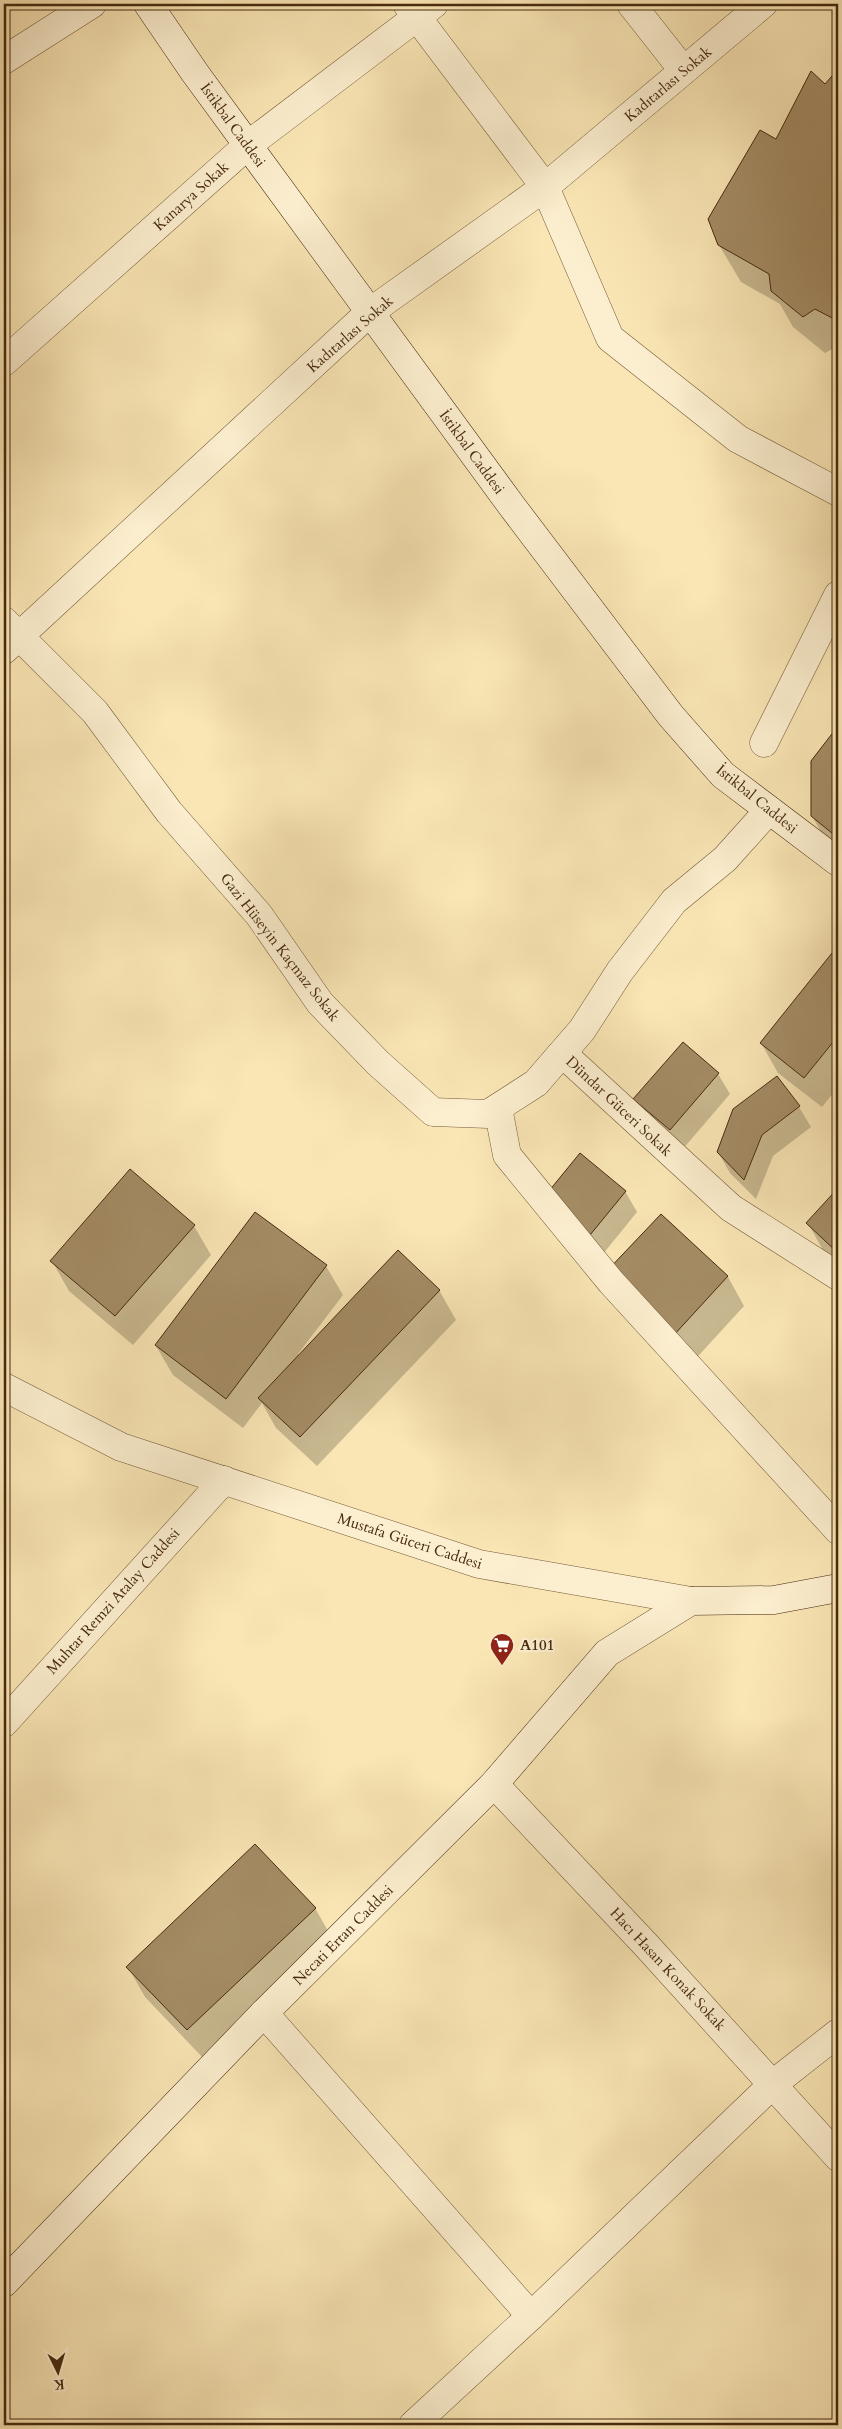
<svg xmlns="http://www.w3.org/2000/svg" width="842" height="2429" viewBox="0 0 842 2429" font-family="Cardo,serif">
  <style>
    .shadow { fill: #0003 }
    .building { fill: #a48c65; stroke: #472a0f }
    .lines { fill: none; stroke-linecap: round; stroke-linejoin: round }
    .street-casing { stroke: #745938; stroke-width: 29 }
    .secondary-casing { stroke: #472a0f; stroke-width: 29 }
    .street { stroke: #fcefcf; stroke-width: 28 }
    .secondary { stroke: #fcefcf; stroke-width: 28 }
    .labels { text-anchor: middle; stroke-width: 4.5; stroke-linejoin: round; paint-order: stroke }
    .street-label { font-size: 15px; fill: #472a0f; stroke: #fcefcf }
    .poi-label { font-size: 15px; font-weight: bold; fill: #472a0f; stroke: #fcefcf; text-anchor: start }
  </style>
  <rect width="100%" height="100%" fill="#fae6b5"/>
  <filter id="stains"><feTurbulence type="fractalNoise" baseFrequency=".004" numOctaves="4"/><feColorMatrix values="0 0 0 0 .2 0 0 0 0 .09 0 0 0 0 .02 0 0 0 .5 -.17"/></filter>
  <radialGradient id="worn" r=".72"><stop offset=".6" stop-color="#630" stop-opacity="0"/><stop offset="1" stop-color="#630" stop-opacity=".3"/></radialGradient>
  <g class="shadow">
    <polygon points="838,70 838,346 825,353 793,327 780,304 741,282 719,245 776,141"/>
    <polygon points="838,728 838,857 833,853 812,816 812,762"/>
    <polygon points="832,955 838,963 838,1087 822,1107 778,1073 761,1043"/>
    <polygon points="718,1074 730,1094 682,1150 646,1120 635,1099"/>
    <polygon points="777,1077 799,1107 811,1127 773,1156 756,1199 730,1173 718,1152"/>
    <polygon points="838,1190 838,1265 824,1252 808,1223"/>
    <polygon points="625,1191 637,1212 603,1254 557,1218"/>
    <polygon points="661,1215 728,1277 744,1306 690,1365 624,1303"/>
    <polygon points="194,1226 211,1255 133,1345 69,1291 52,1261"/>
    <polygon points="326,1266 343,1295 298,1354 300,1356 439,1290 456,1320 317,1466 276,1428 262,1403 243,1428 173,1375 156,1346"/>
    <polygon points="315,1908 332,1938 204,2059 145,1997 128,1967"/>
  </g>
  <g class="building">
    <polygon points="838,69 838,317 836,320 815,309 803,317 771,291 769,274 718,245 708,219 760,130 776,139 811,71 825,84"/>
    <polygon points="838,726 838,838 811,816 811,761"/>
    <polygon points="832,953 838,961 838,1036 804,1078 760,1043"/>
    <polygon points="683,1042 719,1073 670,1130 633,1099"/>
    <polygon points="777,1076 800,1106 762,1135 744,1180 717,1152 733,1109"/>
    <polygon points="580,1153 626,1191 590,1235 544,1197"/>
    <polygon points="130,1169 195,1225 115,1316 50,1261"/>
    <polygon points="838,1188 838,1253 806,1223"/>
    <polygon points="255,1212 327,1265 226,1399 155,1345"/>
    <polygon points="661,1214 728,1276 673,1336 605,1273"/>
    <polygon points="398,1250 440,1290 300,1437 258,1398"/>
    <polygon points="255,1844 316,1908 187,2030 126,1967"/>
  </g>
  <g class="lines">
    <g class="street-casing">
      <g id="street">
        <polyline points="407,4 545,187 610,338 738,439 838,492"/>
        <polyline points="631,4 683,70"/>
        <polyline points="4,60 92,4"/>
        <polyline points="4,362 248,145 434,4"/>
        <polyline points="4,621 95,712 169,812 259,915 320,1003 378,1063 433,1112 488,1114 536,1083 582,1030 620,971 674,901 725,859 769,810"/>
        <polyline points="4,650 370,312 545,187 763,4"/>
        <polyline points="764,743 838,595"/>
        <polyline points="562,1053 731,1208 838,1276"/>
        <polyline points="498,1108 507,1155 611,1282 838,1530"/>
        <polyline points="4,1387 121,1447 479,1564 691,1601"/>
        <polyline points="4,1723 224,1480"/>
        <polyline points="494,1784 646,1945 838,2157"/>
        <polyline points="264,2013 531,2316"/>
        <polyline points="413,2425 531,2316 773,2084 838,2033"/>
      </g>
    </g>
    <g class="secondary-casing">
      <g id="secondary">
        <polyline points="148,4 195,73 511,505 671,716 723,775 838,862"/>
        <polyline points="4,2283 264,2013 494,1784 607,1653 691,1601 774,1600 838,1588"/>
      </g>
    </g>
    <use href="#street" class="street"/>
    <use href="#secondary" class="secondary"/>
  </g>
  <defs>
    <g id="supermarket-pin" transform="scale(1.25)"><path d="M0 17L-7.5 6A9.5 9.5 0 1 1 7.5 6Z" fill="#8f2418" stroke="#fcefcf"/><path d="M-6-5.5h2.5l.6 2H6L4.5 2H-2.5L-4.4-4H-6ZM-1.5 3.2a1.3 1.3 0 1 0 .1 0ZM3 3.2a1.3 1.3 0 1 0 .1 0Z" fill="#fff"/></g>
  </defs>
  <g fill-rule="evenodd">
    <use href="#supermarket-pin" x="502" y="1645"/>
  </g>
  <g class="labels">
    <g class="street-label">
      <text transform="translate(668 84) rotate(-40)" y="5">Kadıtarlası Sokak</text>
      <text transform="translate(233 125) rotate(54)" y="5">İstikbal Caddesi</text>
      <text transform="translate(191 196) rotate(-42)" y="5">Kanarya Sokak</text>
      <text transform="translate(350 334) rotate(-41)" y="5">Kadıtarlası Sokak</text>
      <text transform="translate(472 452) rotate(54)" y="5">İstikbal Caddesi</text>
      <text transform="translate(757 799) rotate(39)" y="5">İstikbal Caddesi</text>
      <text transform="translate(280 947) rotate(52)" y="5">Gazi Hüseyin Kaçmaz Sokak</text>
      <text transform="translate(619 1106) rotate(43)" y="5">Dündar Güceri Sokak</text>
      <text transform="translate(410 1541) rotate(18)" y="5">Mustafa Güceri Caddesi</text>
      <text transform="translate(113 1601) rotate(-48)" y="5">Muhtar Remzi Atalay Caddesi</text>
      <text transform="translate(343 1935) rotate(-45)" y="5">Necati Ertan Caddesi</text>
      <text transform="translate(668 1969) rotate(47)" y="5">Hacı Hasan Konak Sokak</text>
    </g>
    <g class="poi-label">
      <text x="520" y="1650">A101</text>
    </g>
  </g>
  <rect width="842" height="2429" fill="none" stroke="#fae6b5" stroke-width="20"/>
  <rect x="5" y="5" width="832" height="2419" fill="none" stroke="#472a0f" stroke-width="2.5"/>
  <rect x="10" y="10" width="822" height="2409" fill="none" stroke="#472a0f"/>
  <g transform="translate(58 2372) rotate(175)" stroke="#fcefcf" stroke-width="4" paint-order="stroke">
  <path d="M0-4L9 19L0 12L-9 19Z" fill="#472a0f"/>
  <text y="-8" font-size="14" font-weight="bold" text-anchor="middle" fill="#472a0f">K</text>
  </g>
  <rect width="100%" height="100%" filter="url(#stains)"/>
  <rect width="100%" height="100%" fill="url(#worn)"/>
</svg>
